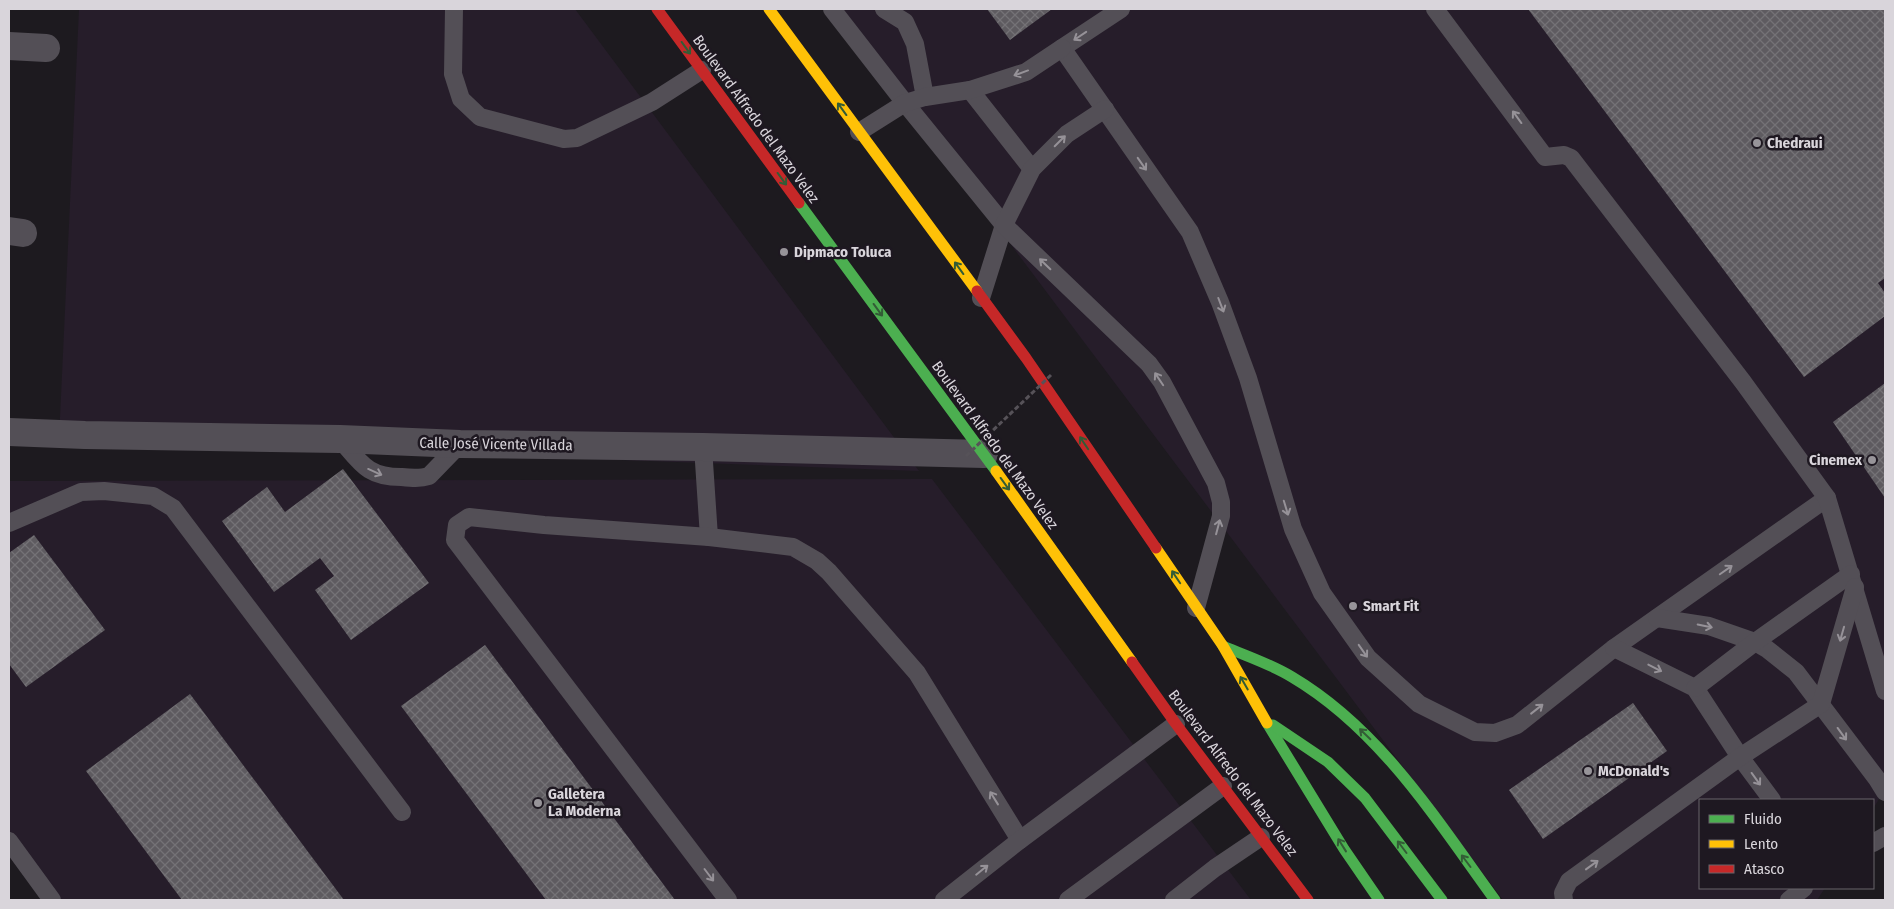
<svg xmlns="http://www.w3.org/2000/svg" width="1894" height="909" viewBox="0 0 1894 909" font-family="'Fira Sans Condensed',sans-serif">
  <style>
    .built { fill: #261d2a }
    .building { fill: url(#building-cross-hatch) }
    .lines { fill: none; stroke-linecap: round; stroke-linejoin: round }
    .lane { stroke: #534f56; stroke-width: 18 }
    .street { stroke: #534f56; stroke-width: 28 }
    .fast { stroke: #4caf50; stroke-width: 11 }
    .slow { stroke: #ffc107; stroke-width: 11 }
    .jam { stroke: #c62828; stroke-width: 11 }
    .path-bridge { stroke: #565258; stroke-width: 3; stroke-dasharray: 5 2.5; stroke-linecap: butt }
    .oneway { stroke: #969298 }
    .oneway2 { stroke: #335c36 }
    .poi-dot { fill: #979499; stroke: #1e1821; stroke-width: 2 }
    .labels { text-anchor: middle; stroke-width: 5; stroke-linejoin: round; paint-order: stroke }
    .street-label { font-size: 15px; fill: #d9d5db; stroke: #1e1821 }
    .poi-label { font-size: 15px; font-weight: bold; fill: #d9d5db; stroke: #1e1821; text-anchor: start }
  </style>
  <defs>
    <pattern id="building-cross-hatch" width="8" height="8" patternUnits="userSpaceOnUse" patternTransform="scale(1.25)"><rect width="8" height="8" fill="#5e5b60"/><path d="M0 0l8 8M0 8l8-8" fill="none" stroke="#747276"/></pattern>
  </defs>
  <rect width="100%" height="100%" fill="#1d1a1f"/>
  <g class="built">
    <polygon points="79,9 575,9 919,471 59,439"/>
    <polygon points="834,9 1885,9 1885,789 1873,809 1873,800 1700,800 1700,888 1825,888 1817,900 1503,900"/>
    <polygon points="932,479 1251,900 42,900 9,856 9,481"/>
  </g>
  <g class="building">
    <polygon points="987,9 1052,9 1010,40"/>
    <polygon points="1528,9 1885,9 1885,278 1878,283 1885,293 1885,316 1804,377"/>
    <polygon points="1885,383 1885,498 1833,422"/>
    <polygon points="343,469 429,583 351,640 315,590 334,576 320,558 274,592 222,521 267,487 285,512"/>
    <polygon points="34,535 105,630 26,687 9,664 9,553"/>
    <polygon points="485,645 675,900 546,900 401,706"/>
    <polygon points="190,694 344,900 182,900 86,771"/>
    <polygon points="1633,703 1667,751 1543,839 1509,790"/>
  </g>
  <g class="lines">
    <g class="lane">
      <polyline points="454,9 453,74 461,99 480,117 564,139 577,138 652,102 702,70"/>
      <polyline points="832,9 905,103 1004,225 981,298"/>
      <polyline points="884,9 905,22 915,44 925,97"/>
      <polyline points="1121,9 1062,48 1190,232 1220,302 1248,378 1293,529 1322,593 1368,658 1419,704 1475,732 1495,733 1517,725 1614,648 1827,498"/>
      <polyline points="1435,9 1545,157 1564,155 1571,158 1743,382 1827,498 1885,691"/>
      <polyline points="970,90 1032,169"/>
      <polyline points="1105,109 1067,134 1032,169 1004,225 1149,364 1162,382 1216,483 1221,502 1221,516 1196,608"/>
      <polyline points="859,132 905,103 925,97 970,90 1026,72 1062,48"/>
      <path d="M 340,439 C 361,463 367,477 401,477 C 411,478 420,479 429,476 L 460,444"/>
      <polyline points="703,447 709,537"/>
      <polyline points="9,523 81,492 104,491 153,496 173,508 402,812"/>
      <polyline points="1657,618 1709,626 1755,642 1767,649 1796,672 1877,779 1885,792"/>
      <polyline points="1614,648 1695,688 1740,757 1772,800"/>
      <polyline points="1695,688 1755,642 1851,574"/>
      <polyline points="9,841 52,900"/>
      <polyline points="1873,843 1885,836"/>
      <polyline points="728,900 455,540 457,525 469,517 544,525 709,537 793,547 817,561 829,572 917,673 1020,840"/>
      <polyline points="944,900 1020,840 1176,724"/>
      <polyline points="1068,900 1223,786"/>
      <polyline points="1174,900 1215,868 1261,837"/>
      <polyline points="1564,900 1563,893 1569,881 1740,757 1821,704 1855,587"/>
      <polyline points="1789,900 1804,888"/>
    </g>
    <g class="street">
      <polyline points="9,46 46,48"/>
      <polyline points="9,231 23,233"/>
      <polyline points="9,432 85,435 340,439 460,444 703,447 984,454"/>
    </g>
    <g class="fast">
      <polyline points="799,203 996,471"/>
      <path d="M 1223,646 C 1246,656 1271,664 1292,677 C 1380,729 1436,819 1495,900"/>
      <polyline points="1267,723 1344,849 1379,900"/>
      <polyline points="1273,725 1328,762 1365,798 1442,900"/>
    </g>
    <g class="slow">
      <polyline points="769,9 977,291"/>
      <polyline points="996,471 1132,662"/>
      <polyline points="1156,548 1223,646 1267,723"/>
    </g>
    <g class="jam">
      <polyline points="657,9 799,203"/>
      <polyline points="977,291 1026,358 1156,548"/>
      <polyline points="1132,662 1176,724 1308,900"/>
    </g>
    <polyline class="path-bridge" points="966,456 1051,375"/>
  </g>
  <defs><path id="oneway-shaft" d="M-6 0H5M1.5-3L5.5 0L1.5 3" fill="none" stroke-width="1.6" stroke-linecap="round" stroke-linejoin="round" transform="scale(1.25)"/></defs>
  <g class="oneway">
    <use href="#oneway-shaft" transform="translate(1080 36) rotate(146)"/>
    <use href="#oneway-shaft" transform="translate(1021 73) rotate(160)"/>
    <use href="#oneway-shaft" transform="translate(1517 117) rotate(-126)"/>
    <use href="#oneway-shaft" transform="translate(1060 141) rotate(-45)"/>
    <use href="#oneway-shaft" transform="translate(1142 164) rotate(55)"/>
    <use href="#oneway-shaft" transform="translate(1045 264) rotate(-136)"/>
    <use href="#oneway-shaft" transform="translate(1221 305) rotate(69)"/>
    <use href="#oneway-shaft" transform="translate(1159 379) rotate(-124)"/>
    <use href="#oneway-shaft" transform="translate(375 472) rotate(24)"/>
    <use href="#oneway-shaft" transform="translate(1286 508) rotate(73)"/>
    <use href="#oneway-shaft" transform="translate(1218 527) rotate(-75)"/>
    <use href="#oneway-shaft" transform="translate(1726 570) rotate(-35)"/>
    <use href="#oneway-shaft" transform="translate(1705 626) rotate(12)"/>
    <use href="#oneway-shaft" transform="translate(1842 634) rotate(106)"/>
    <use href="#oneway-shaft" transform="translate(1363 651) rotate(55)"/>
    <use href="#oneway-shaft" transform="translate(1655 668) rotate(27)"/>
    <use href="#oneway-shaft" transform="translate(1537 709) rotate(-38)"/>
    <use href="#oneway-shaft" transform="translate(1842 734) rotate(54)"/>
    <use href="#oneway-shaft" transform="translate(1756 779) rotate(54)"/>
    <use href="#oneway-shaft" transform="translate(994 798) rotate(-122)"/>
    <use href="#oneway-shaft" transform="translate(1592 865) rotate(-36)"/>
    <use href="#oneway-shaft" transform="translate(982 870) rotate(-39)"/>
    <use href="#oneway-shaft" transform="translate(709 875) rotate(53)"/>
  </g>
  <g class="oneway2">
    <use href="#oneway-shaft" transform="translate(686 48) rotate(54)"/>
    <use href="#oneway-shaft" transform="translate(842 109) rotate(-126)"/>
    <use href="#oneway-shaft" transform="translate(782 179) rotate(54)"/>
    <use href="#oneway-shaft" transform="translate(959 268) rotate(-126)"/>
    <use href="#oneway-shaft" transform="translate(878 310) rotate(54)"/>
    <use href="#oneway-shaft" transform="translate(1084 443) rotate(-124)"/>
    <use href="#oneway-shaft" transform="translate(1005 484) rotate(54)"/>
    <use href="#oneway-shaft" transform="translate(1176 577) rotate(-124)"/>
    <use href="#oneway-shaft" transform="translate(1244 683) rotate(-120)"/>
    <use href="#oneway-shaft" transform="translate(1365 734) rotate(-136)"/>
    <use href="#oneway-shaft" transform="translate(1342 845) rotate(-122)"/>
    <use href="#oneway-shaft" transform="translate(1402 847) rotate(-127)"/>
    <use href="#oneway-shaft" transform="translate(1466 861) rotate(-127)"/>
  </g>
  <g class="poi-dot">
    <circle cx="1757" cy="143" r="5"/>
    <circle cx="784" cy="252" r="5"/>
    <circle cx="1872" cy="460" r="5"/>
    <circle cx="1353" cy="606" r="5"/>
    <circle cx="1588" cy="771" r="5"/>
    <circle cx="538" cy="803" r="5"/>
  </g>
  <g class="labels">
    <g class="street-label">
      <text transform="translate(756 119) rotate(54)" y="5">Boulevard Alfredo del Mazo Velez</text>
      <text transform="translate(496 444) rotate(1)" y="5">Calle José Vicente Villada</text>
      <text transform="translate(995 445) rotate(54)" y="5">Boulevard Alfredo del Mazo Velez</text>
      <text transform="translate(1233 773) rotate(53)" y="5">Boulevard Alfredo del Mazo Velez</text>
    </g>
    <g class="poi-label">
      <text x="1767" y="148">Chedraui</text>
      <text x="794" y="257">Dipmaco Toluca</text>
      <text x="1862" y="465" text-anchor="end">Cinemex</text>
      <text x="1363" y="611">Smart Fit</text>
      <text x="1598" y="776">McDonald's</text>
      <text x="548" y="799">Galletera<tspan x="548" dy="17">La Moderna</tspan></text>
    </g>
  </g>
  <rect width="1894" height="909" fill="none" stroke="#d9d5db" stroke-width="20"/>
  <rect x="1699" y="799" width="175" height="90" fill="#1e1821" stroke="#69646b"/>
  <rect x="1709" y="815" width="25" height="8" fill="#4caf50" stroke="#69646b"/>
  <text x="1744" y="824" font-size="15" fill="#d9d5db">Fluido</text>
  <rect x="1709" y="840" width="25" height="8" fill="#ffc107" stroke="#69646b"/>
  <text x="1744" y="849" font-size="15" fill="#d9d5db">Lento</text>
  <rect x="1709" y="865" width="25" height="8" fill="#c62828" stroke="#69646b"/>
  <text x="1744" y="874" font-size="15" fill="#d9d5db">Atasco</text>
</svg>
